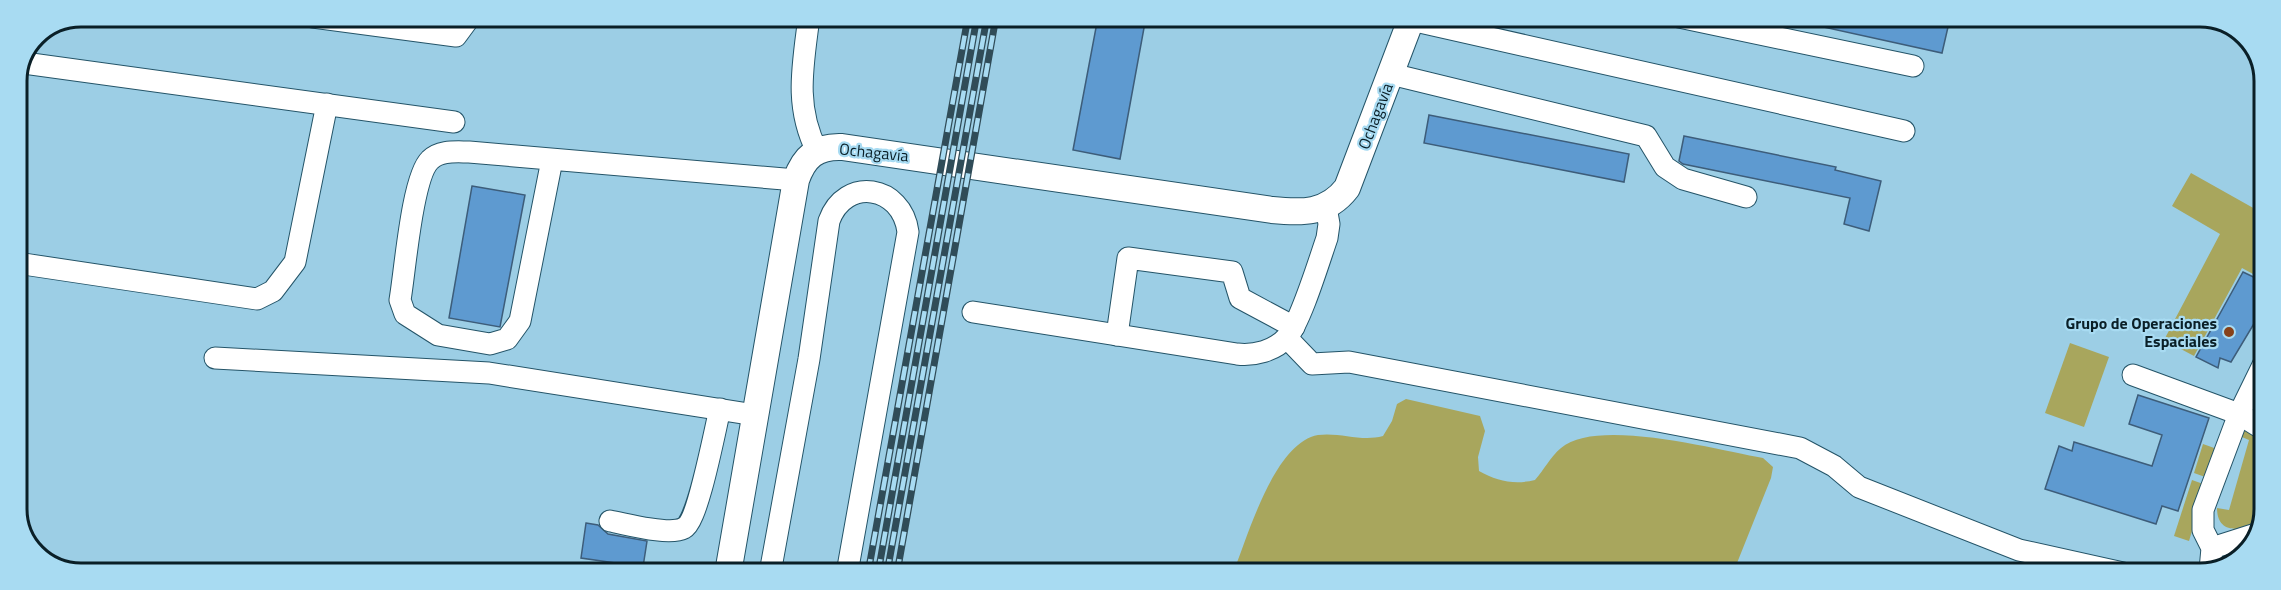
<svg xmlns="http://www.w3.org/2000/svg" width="2281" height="590" viewBox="0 0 2281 590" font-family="'Titillium Web',sans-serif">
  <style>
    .green { fill: #a8a65d }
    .building { fill: #5e9ad0; stroke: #3d5d7a; stroke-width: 1.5 }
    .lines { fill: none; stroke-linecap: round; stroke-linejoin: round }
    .minor-casing { stroke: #245468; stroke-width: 23 }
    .major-casing { stroke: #245468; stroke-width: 28 }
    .minor { stroke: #fff; stroke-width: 21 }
    .major { stroke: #fff; stroke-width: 26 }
    .rail-casing { stroke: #304c58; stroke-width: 7 }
    .rail { stroke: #a8dbf2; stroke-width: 4.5; stroke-dasharray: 14; stroke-linecap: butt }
    .poi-dot { fill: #87421a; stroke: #a8dbf2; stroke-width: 2 }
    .labels { text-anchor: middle; stroke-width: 4.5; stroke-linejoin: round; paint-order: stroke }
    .street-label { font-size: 16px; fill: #0a1f27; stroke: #a8dbf2 }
    .poi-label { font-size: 16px; font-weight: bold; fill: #0a1f27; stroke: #a8dbf2; text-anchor: end }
    .rim { fill: none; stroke: #0a1f27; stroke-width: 3 }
  </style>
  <rect width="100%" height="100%" fill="#9ccee5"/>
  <g class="green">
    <polygon points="2191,173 2264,214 2264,280 2242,268 2194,356 2164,340 2220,234 2172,206"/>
    <polygon points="2070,343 2109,357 2084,427 2045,413"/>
    <path d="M 1406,399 L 1480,416 L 1485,431 L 1478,457 L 1479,471 C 1497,481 1514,485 1535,480 C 1544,470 1550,457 1561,448 C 1597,417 1717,450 1763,458 L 1773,467 L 1771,478 L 1733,573 L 1233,573 C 1248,536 1274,443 1318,435 C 1340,432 1361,442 1383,436 L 1392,421 L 1397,404 Z"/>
    <path d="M 2240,427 L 2263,433 L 2263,521 C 2244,531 2217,536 2217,508 L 2229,510 L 2249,440 L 2237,435 Z"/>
    <polygon points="2203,444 2217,449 2208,478 2194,473"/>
    <polygon points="2192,480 2206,485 2189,541 2174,536"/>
  </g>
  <g class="building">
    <polygon points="1098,17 1146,17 1120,159 1073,150"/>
    <polygon points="1805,18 1903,18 1948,27 1942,53 1805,23"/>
    <polygon points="1429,115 1629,154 1624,182 1424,143"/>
    <polygon points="1684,136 1836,167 1835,170 1881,181 1869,231 1844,224 1850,198 1683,164 1679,161"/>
    <polygon points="472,186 525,195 500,327 449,318"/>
    <polygon points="2243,272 2264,282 2264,307 2231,362 2220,358 2218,368 2196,357"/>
    <polygon points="2138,395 2209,418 2178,511 2162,506 2156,524 2045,489 2059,446 2072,451 2074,442 2152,466 2162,435 2129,424"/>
    <polygon points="586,523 598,525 608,534 647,541 643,567 581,558"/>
  </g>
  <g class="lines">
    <g class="minor-casing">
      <g id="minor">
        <polyline points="313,17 456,36 470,17"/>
        <path d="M 809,17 C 803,65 794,106 817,151"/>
        <polyline points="1679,17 1913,66"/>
        <polyline points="1411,20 1904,131"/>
        <polyline points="24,63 454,122"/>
        <polyline points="1391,74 1646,136 1665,167 1683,179 1746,197"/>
        <path d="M 552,160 L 520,321 L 507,339 L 490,344 L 438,335 L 405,314 L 400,300 C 405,272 412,177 430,160 C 440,150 456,152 469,152 L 796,180"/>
        <polyline points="17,263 257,299 273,291 295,262 327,104"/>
        <path d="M 973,312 L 1237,354 C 1254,356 1275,351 1287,337 C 1300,324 1320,258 1327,238 L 1329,224 L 1326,207"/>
        <polyline points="1117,335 1128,258 1232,272 1240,298 1294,327"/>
        <polyline points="1287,338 1312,364 1349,362 1800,448 1834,466 1859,487 2019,550 2123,573"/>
        <polyline points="215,358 489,373 755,415"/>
        <polyline points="2133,375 2239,414 2263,429"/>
        <path d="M 610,521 C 627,524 669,536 684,528 C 698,521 715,429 720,409"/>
        <polyline points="2212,548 2256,534"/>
        <polyline points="2210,570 2212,548 2203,530 2203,510 2239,414 2263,365"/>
        <path d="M 770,573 L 809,359 L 829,221 C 845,176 902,185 908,232 L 847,573"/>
      </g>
    </g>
    <g class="major-casing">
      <path id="major" d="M 728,573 L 796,180 C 804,157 816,146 842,147 L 1272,210 C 1302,213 1327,214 1347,188 L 1412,17"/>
    </g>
    <use href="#minor" class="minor"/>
    <use href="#major" class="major"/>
    <g class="rail-casing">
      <g id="rail">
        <polyline points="868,573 968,17"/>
        <polyline points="878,573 977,17"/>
        <polyline points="887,573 987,17"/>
        <polyline points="897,573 996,17"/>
      </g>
    </g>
    <use href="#rail" class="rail"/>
  </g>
  <circle class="poi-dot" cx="2229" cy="332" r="6"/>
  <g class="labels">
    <g class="street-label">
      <text transform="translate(1375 116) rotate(-69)" y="6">Ochagavía</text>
      <text transform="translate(874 152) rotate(6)" y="6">Ochagavía</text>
    </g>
    <g class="poi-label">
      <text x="2217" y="329">Grupo de Operaciones<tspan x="2217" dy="18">Espaciales</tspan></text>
    </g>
  </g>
  <path d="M0 0H2281V590H0ZM81 27H2200A54 54 0 0 1 2254 81V509A54 54 0 0 1 2200 563H81A54 54 0 0 1 27 509V81A54 54 0 0 1 81 27Z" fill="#a8dbf2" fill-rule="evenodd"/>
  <path class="rim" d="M81 27H2200A54 54 0 0 1 2254 81V509A54 54 0 0 1 2200 563H81A54 54 0 0 1 27 509V81A54 54 0 0 1 81 27Z"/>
</svg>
